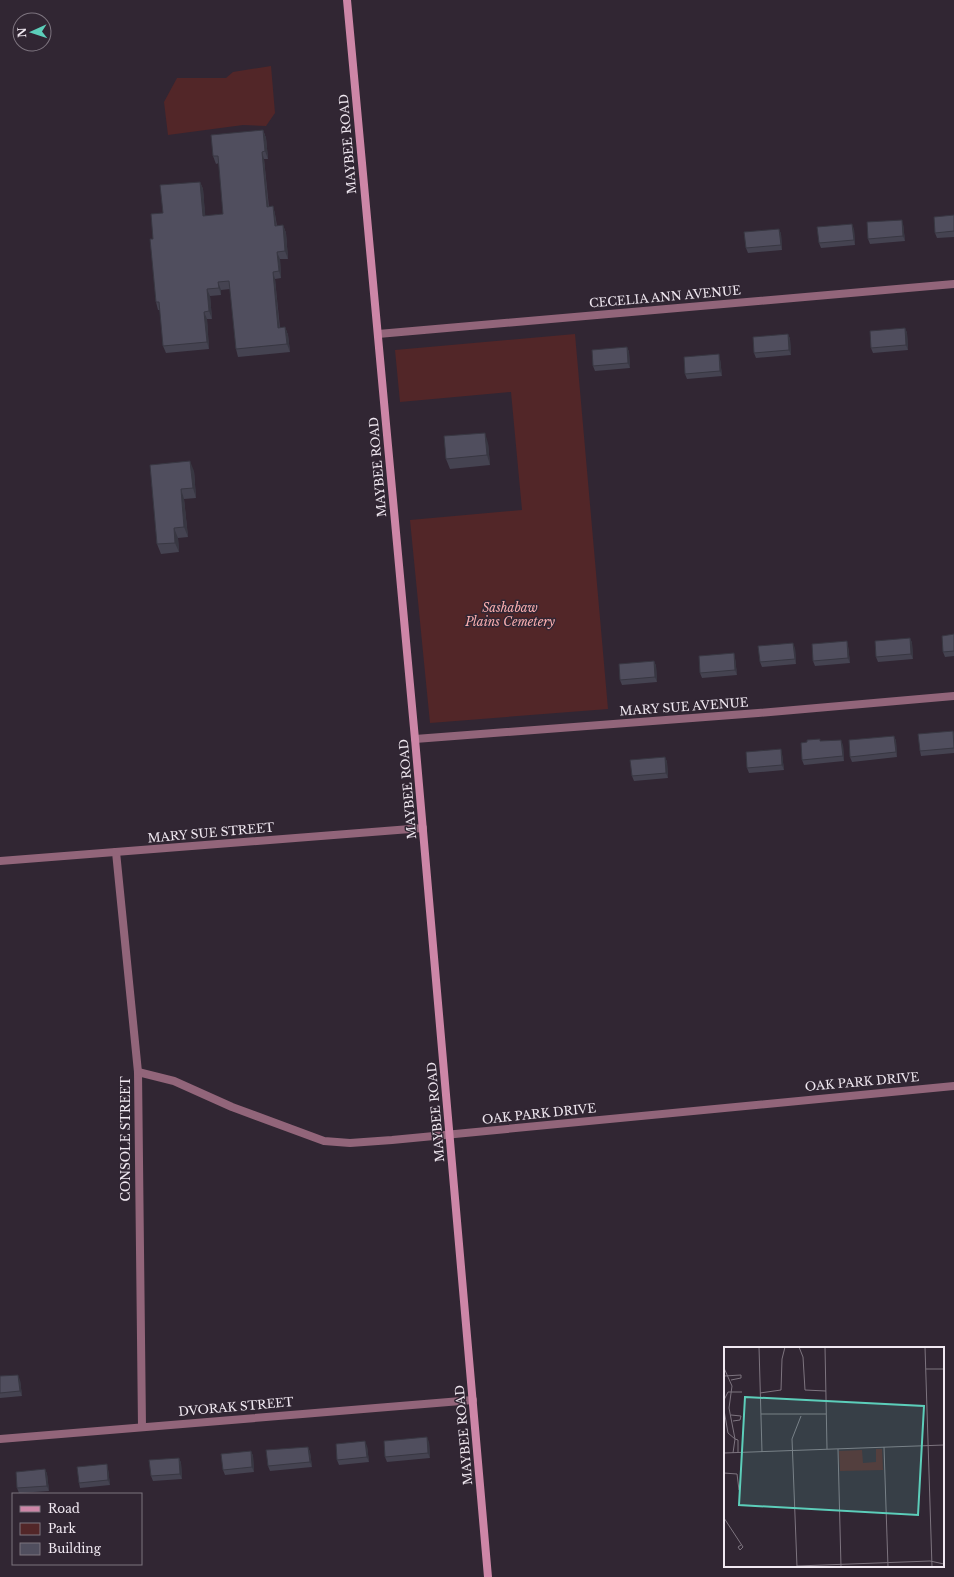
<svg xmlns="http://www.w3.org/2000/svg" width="954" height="1577" viewBox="0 0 954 1577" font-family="'Libre Baskerville',serif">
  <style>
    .green { fill: #522628 }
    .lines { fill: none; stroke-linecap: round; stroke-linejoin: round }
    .minor { stroke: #92657a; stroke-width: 8 }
    .secondary { stroke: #cd86a7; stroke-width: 8 }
    .wall { fill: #454351 }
    .shaded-wall { fill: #383742 }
    .building { fill: #504e5e; stroke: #383742 }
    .labels { text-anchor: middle; stroke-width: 3; stroke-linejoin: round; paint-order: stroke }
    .street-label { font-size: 12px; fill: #f0e8f1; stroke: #312633 }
    .park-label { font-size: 12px; font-style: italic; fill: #faaeaf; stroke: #312633 }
    .inset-road { fill: none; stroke: #7d747f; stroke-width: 1 }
    .view { fill: #5cceba; fill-opacity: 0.15; stroke: #5cceba; stroke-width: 2 }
    .inset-edge { fill: none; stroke: #f0e8f1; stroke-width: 2 }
  </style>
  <rect width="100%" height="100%" fill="#312633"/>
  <g class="green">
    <polygon points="271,66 275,113 266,126 243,125 168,135 164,102 177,78 226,78 233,72"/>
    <polygon points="575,334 608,709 430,723 410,520 522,510 511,392 400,402 395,350"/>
  </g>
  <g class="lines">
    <g class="minor">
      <polyline points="378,334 954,284"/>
      <polyline points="415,739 758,713 954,696"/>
      <polyline points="116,852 138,1072 142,1427"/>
      <polyline points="0,861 423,828"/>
      <polyline points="138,1072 174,1081 232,1107 324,1141 350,1143 392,1140 954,1086"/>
      <polyline points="0,1439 473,1400"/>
    </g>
    <polyline class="secondary" points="347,0 415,739 488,1577"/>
  </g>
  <g class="wall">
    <polygon points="263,130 266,138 268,159 264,159 269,207 273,206 275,214 277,226 283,225 286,233 288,259 280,259 281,278 275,279 280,328 285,327 288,335 290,352 238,357 236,349 230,289 221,290 221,295 210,296 212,319 207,319 209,349 166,353 163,346 160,310 158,310 156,302 153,239 163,213 200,182 203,189 205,216 223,214 219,163 216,164 213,156"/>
    <polygon points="954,215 954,237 937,238 935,233"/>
    <polygon points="903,224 905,241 870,244 868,239"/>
    <polygon points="779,229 781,234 782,250 748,253 746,248"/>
    <polygon points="854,229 855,245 821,248 819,243"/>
    <polygon points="905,328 907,333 908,350 873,353 871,348"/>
    <polygon points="788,334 790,339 791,355 756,358 754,353"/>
    <polygon points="627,347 629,352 630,368 595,371 593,366"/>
    <polygon points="720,359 722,376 687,379 685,374"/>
    <polygon points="488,443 490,465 450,469 446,459"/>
    <polygon points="150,465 194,471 196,498 184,499 188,537 178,538 179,552 161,554 157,544"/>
    <polygon points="954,634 954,656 945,657 943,652"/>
    <polygon points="910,638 912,643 913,659 878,662 876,657"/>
    <polygon points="847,641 848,646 850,663 815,666 813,661"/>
    <polygon points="795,648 796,664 762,667 760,662"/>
    <polygon points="734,653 735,658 737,675 702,678 700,673"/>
    <polygon points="654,661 656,666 657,682 622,685 620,680"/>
    <polygon points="953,731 954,734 954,753 921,756 920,751"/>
    <polygon points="894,736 896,741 897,757 852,762 850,757"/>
    <polygon points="821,741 843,745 844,761 804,765 802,760"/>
    <polygon points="781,749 782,754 784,770 749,773 747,768"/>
    <polygon points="665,757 667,762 668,778 634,781 632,776"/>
    <polygon points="0,1376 20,1380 22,1396 0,1398"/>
    <polygon points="429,1442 430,1458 387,1462 385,1457"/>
    <polygon points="367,1446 369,1462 339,1465 337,1460"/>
    <polygon points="308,1447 310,1452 312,1467 270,1471 268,1466"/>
    <polygon points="251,1451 253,1456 254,1472 225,1475 223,1470"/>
    <polygon points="179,1458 181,1463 182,1479 153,1481 151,1476"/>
    <polygon points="107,1464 108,1469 110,1485 80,1488 79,1483"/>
    <polygon points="45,1469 47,1474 49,1491 19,1493 17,1488"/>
  </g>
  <g class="shaded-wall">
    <polygon points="263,130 266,138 268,159 265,151"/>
    <polygon points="262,152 264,159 269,214 267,207"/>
    <polygon points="200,182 203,189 206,223 203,216"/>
    <polygon points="273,206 275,214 277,234 275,226"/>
    <polygon points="902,220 903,224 905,241 903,236"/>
    <polygon points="852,224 854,229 855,245 854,240"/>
    <polygon points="283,225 286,233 288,259 285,251"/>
    <polygon points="779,229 781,234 782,250 781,245"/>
    <polygon points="277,252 280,259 281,278 279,271"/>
    <polygon points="273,272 275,279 280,335 278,328"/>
    <polygon points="218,282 221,290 221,295 219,288"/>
    <polygon points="207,289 210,296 212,319 209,311"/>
    <polygon points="204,312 207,319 209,349 207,342"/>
    <polygon points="285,327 288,335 290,352 287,344"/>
    <polygon points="905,328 907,333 908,350 906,345"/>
    <polygon points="788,334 790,339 791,355 789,350"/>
    <polygon points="627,347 629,352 630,368 628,363"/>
    <polygon points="719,354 720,359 722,376 720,371"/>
    <polygon points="485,433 488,443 490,465 487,455"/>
    <polygon points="190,461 194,471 196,498 193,488"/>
    <polygon points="181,489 184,499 188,537 184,527"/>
    <polygon points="174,528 178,538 179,552 175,543"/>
    <polygon points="910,638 912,643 913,659 911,654"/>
    <polygon points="847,641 848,646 850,663 848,658"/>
    <polygon points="793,643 795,648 796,664 795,659"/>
    <polygon points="734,653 735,658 737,675 735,670"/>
    <polygon points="654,661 656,666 657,682 655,677"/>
    <polygon points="894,736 896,741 897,757 896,752"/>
    <polygon points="841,740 843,745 844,761 843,756"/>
    <polygon points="781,749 782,754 784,770 782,765"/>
    <polygon points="665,757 667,762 668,778 666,773"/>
    <polygon points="18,1375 20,1380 22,1396 20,1391"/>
    <polygon points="427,1437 429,1442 430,1458 428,1453"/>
    <polygon points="365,1441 367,1446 369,1462 367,1457"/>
    <polygon points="308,1447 310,1452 312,1467 310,1462"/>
    <polygon points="251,1451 253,1456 254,1472 252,1467"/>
    <polygon points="179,1458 181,1463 182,1479 180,1474"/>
    <polygon points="107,1464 108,1469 110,1485 108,1480"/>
    <polygon points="45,1469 47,1474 49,1491 47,1486"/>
  </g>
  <g class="building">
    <polygon points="263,130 265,151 262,152 267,207 273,206 275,226 283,225 285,251 277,252 279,271 273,272 278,328 285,327 287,344 236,349 229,281 218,282 219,288 207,289 209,311 204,312 207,342 163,346 159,302 156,302 150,239 153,239 151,214 163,213 160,185 200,182 203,216 223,214 218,156 213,156 211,135"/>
    <polygon points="954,215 954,231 935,233 934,217"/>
    <polygon points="902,220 903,236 868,239 867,222"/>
    <polygon points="852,224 854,240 819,243 817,227"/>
    <polygon points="779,229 781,245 746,248 744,232"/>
    <polygon points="905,328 906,345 871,348 870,331"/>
    <polygon points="788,334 789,350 754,353 753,337"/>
    <polygon points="627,347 628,363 593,366 592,350"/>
    <polygon points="719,354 720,371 685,374 684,357"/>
    <polygon points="485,433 487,455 446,459 444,436"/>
    <polygon points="190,461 193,488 181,489 184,527 174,528 175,543 157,544 150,465"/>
    <polygon points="954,634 954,651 943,652 942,636"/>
    <polygon points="910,638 911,654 876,657 875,641"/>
    <polygon points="847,641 848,658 813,661 812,644"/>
    <polygon points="793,643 795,659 760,662 758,646"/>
    <polygon points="734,653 735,670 700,673 699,656"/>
    <polygon points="654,661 655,677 620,680 619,664"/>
    <polygon points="953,731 954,748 920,751 918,734"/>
    <polygon points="894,736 896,752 850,757 849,740"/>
    <polygon points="820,739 820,741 841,740 843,756 802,760 801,743 807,742 807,740"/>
    <polygon points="781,749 782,765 747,768 746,752"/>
    <polygon points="665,757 666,773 632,776 630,760"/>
    <polygon points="18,1375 20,1391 0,1393 0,1376"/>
    <polygon points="427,1437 428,1453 385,1457 384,1441"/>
    <polygon points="365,1441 367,1457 337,1460 336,1444"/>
    <polygon points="308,1447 310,1462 268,1466 266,1450"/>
    <polygon points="251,1451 252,1467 223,1470 221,1454"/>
    <polygon points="179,1458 180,1474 151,1476 149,1460"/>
    <polygon points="107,1464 108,1480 79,1483 77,1467"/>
    <polygon points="45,1469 47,1486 17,1488 16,1472"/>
  </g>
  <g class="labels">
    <g class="street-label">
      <text transform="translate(348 144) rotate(-95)" y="4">MAYBEE ROAD</text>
      <text transform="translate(665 297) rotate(-5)" y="4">CECELIA ANN AVENUE</text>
      <text transform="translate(378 467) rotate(-95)" y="4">MAYBEE ROAD</text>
      <text transform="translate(684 707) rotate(-4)" y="4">MARY SUE AVENUE</text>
      <text transform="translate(408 789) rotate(-95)" y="4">MAYBEE ROAD</text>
      <text transform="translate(211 833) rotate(-5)" y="4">MARY SUE STREET</text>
      <text transform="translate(862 1082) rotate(-5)" y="4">OAK PARK DRIVE</text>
      <text transform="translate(436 1112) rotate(-95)" y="4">MAYBEE ROAD</text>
      <text transform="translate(539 1114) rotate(-6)" y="4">OAK PARK DRIVE</text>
      <text transform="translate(126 1139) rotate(-90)" y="4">CONSOLE STREET</text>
      <text transform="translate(236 1407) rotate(-5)" y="4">DVORAK STREET</text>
      <text transform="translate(464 1435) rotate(-95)" y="4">MAYBEE ROAD</text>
    </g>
    <g class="park-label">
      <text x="510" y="612">Sashabaw<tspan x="510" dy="14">Plains Cemetery</tspan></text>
    </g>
  </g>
  <g transform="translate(724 1347)">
    <rect width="220" height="220" fill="#312633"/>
    <path d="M 152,102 L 158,102 L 159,123 L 116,124 L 115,104 L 138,103 L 139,116 L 152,115 Z" fill="#522628"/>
    <path class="inset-road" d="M 35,0 L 38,105M 75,0 L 79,10 L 81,43 L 102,44M 101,0 L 103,102M 201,0 L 208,220M 0,21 L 8,39 L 5,61 L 11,92 L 14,93 L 14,106M 202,22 L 220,22M 0,29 L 17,28 L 17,31 L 7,33M 36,46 L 57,43 L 58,12 L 61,0M 0,53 L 4,45 L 18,45M 0,63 L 4,86 L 11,92M 37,67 L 102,67M 7,68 L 17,69 L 16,73 L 9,74M 160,100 L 164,220M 114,102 L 117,220M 0,106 L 220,98M 9,106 L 11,92M 0,126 L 13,127 L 15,143M 0,171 L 19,200 L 16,203 L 14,200 L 17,198M 73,219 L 206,214 L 220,217M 73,220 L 68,92 L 77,69"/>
    <path class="view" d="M 21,50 L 200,59 L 194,168 L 15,158 Z"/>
    <rect width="220" height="220" class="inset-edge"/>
  </g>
  <rect x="12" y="1493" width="130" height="72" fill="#312633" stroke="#7d747f"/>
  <rect x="20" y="1506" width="20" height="6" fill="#cd86a7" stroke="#7d747f"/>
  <text x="48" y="1513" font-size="12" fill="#f0e8f1">Road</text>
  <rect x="20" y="1523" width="20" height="12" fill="#522628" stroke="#7d747f"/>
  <text x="48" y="1533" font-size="12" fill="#f0e8f1">Park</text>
  <rect x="20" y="1543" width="20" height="12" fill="#504e5e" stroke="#7d747f"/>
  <text x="48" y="1553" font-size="12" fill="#f0e8f1">Building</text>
  <g transform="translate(32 32) rotate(267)"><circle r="19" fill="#312633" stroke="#7d747f"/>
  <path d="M0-3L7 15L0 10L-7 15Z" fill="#5cceba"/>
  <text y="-6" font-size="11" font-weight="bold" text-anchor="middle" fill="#f0e8f1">N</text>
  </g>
</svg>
